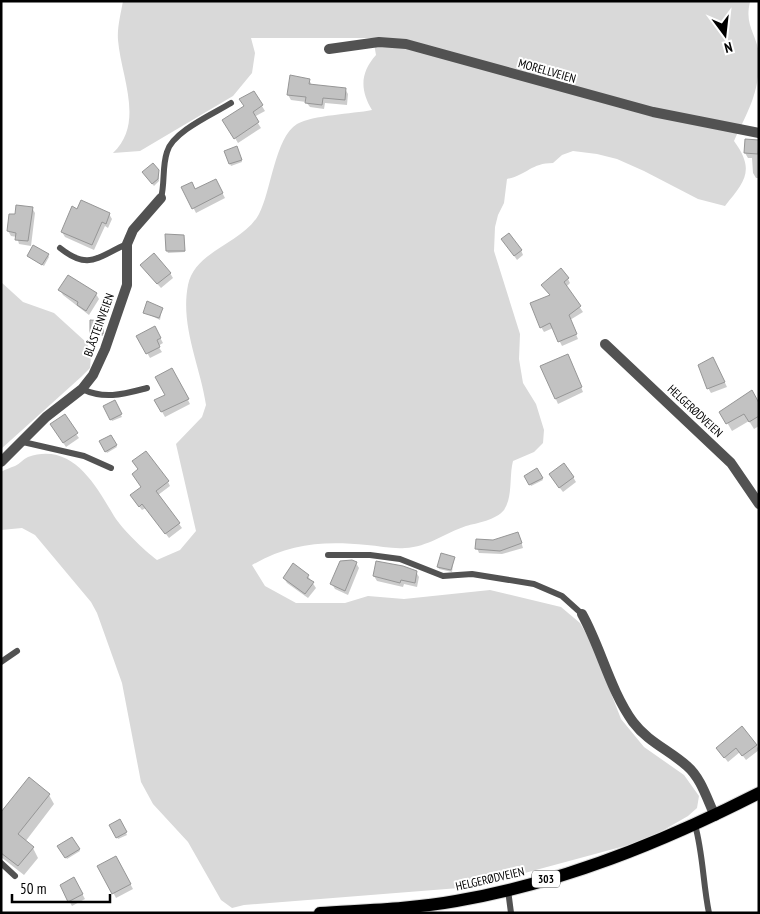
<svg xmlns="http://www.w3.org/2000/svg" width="760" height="914" viewBox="0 0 760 914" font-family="'PT Sans Narrow',sans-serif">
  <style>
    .green { fill: #d9d9d9 }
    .shadow { fill: #0003 }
    .building { fill: #c2c2c2; stroke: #969696 }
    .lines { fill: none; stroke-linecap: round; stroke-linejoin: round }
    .primary-casing { stroke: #dbdbdb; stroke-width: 14 }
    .service { stroke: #525252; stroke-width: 6 }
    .minor { stroke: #525252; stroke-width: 10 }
    .primary { stroke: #000; stroke-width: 12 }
    .labels { text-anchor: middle; stroke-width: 4; stroke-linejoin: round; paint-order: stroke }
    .shield { fill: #fff; stroke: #4c4c4c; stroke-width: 1 }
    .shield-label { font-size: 11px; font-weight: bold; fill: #000 }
    .street-label { font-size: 12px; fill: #000; stroke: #fff }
  </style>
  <rect width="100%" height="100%" fill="#fff"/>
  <g class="green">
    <path d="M 123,1 L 753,1 L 750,2 C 744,26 757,34 759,55 C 760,92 749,109 734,141 C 756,171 744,182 725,206 L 698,199 L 644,171 L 617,159 L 597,154 L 573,151 L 562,155 L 553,163 C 531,163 527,175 507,179 L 504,203 L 498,215 L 495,227 L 494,251 L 520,334 L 519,359 L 523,383 L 536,404 L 544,430 L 543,443 L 534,452 L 513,461 C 509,476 513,497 504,510 C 496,520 477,523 466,526 C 445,533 428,547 405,548 C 393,549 379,546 367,545 C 323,541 291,543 252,565 L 265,586 L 296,603 L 345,603 L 368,596 L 404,599 L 490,590 L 561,607 L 580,623 L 592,644 L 621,719 L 644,747 L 684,775 L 699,796 L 697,808 L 688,816 L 655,835 L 632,844 L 521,874 L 459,888 L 244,905 L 232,908 L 221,900 L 188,842 L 153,804 L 141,782 L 122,683 L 97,613 L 91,602 L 35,535 L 22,528 L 1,530 L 1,472 C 6,469 10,468 15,466 C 20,464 23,459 28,457 C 72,442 95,484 114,516 C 123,530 144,550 157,560 L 180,550 L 196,531 L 176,444 L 202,417 L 206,405 C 200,365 180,326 188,285 C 195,250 243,244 259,214 C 271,192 275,137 297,124 C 313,115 352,114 372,110 C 360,90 360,73 376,55 L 373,38 L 251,38 L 255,53 L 252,73 L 233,96 L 140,151 L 113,153 C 145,123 121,77 118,40 C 117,27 121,13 123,1 Z"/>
    <polygon points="1,282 23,302 54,313 87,343 91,356 90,368 81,377 1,449"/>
  </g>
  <g class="shadow">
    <polygon points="309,80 312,85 345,89 348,94 347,105 325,103 324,109 310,107 306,102 291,100 288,95"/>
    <polygon points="254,93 265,111 254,117 261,128 238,143 224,120 246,107"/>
    <polygon points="759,141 759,183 759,178 756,178 753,173 752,158 748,158 745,153"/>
    <polygon points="238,150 242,162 231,166 230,164"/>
    <polygon points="158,171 159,181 154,186 145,175"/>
    <polygon points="216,181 225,198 196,213 183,187 195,191"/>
    <polygon points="32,208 35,213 31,246 19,244 17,237 11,236 8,231 16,216"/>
    <polygon points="78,210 109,214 112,219 108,228 105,226 94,250 65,237 62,232"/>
    <polygon points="183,236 185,252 168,253 167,251"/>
    <polygon points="506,244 521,250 523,255 517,260"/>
    <polygon points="48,255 49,257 44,266 28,256"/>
    <polygon points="145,270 170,273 173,278 161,288"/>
    <polygon points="568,279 570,283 566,287 583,312 570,320 578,339 562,346 553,328 544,332 541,327 551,296 543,285"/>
    <polygon points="60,290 96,294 99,299 89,315 63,295"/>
    <polygon points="162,309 160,320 144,312"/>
    <polygon points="103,322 103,336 92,335 91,333"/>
    <polygon points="155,328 163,343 158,346 162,352 150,358 138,336"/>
    <polygon points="570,360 583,392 558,404 542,367"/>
    <polygon points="716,364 727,387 711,393 708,388"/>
    <polygon points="172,369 190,404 165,417 156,401 166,396"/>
    <polygon points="114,402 122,417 112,421 104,406"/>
    <polygon points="759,405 759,426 754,429 749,421 732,431 721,412"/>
    <polygon points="54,429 76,434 79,438 66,447"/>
    <polygon points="111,437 117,447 107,453 101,442"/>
    <polygon points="537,470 543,480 531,486 526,476"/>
    <polygon points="573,477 576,482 563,492 553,479"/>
    <polygon points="168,482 170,486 158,495 182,528 169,538 146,508 142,510 134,500"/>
    <polygon points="520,538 523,548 502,554 479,553 477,548 493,541"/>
    <polygon points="454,558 452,572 439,569 438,567"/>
    <polygon points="356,563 359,568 348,595 335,589 332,584"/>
    <polygon points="416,572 419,577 417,587 404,584 403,587 377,581 374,576"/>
    <polygon points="308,576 316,588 308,598 287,583 284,578"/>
    <polygon points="756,745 759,750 746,760 740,752 728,762 717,748"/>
    <polygon points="49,795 54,804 25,842 33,848 38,858 24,875 1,857 1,815"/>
    <polygon points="120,821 127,835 118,839 111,825"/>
    <polygon points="72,838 80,851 67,859 59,846"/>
    <polygon points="116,858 133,889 116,898 99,866"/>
    <polygon points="74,879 85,899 72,906 61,886"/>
  </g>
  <g class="building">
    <polygon points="290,75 310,79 309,84 346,88 345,100 323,98 322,105 305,103 306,97 287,95"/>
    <polygon points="254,91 263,105 253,112 259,122 234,139 222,120 244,106 239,99"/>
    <polygon points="745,139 759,140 758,154 744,153"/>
    <polygon points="237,146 242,160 229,164 224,151"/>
    <polygon points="153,163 159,170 158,179 152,184 142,172"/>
    <polygon points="216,179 223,193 192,209 181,187 192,182 195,189"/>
    <polygon points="81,200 110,213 106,224 102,222 92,245 61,232 72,206 77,209"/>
    <polygon points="16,205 33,207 28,241 15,240 16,233 7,231 9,214 15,214"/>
    <polygon points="509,233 522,250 514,256 501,239"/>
    <polygon points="165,234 184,235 185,251 166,251"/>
    <polygon points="33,245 49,254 42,265 27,256"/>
    <polygon points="154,253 171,273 157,284 140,265"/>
    <polygon points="561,268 569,278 564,282 581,306 569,315 577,334 558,342 550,323 540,328 530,303 550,295 541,285"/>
    <polygon points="68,275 97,293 86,311 77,305 78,302 58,290"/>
    <polygon points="147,301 163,308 159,318 143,313"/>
    <polygon points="90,320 104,321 103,334 90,334"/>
    <polygon points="155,326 161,338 157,340 160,347 146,354 136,336"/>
    <polygon points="568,354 582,387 555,399 540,366"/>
    <polygon points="713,357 725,382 707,389 698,365"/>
    <polygon points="172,368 189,399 161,412 154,400 165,395 155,377"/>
    <polygon points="752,390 759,403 759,416 749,422 744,414 726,424 719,412"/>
    <polygon points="115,400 122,414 110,420 103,406"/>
    <polygon points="65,414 78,433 63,443 50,424"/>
    <polygon points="111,435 117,445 105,452 99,441"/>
    <polygon points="146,451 169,481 156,491 180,523 165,534 142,504 139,507 130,495 141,487 132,474 138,469 132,461"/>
    <polygon points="564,463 574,477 559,488 549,474"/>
    <polygon points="537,468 543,478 529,485 524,476"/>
    <polygon points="518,532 522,543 500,551 475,549 476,539 493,540"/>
    <polygon points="441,553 455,557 451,570 437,567"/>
    <polygon points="352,560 357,562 345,591 330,584 340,561"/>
    <polygon points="376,561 403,566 417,571 415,583 401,580 400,583 373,576"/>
    <polygon points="293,563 309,575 307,578 314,582 305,594 283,578"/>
    <polygon points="742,726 757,745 742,756 736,748 724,758 716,748"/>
    <polygon points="29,777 50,794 18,834 34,847 18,866 1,853 1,812"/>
    <polygon points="120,819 127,832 116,838 109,825"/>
    <polygon points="72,837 80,849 65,858 57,846"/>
    <polygon points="116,856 131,884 112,894 97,866"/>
    <polygon points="74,877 83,894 68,902 60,885"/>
  </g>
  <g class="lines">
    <g class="primary-casing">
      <path id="primary" d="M 320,913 C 365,910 411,909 456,901 C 562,883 663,842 759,793"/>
    </g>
    <g class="service">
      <path d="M 161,198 C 165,183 162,167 167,152 C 172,132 213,114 231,103"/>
      <path d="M 60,248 C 89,271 97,257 127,244"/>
      <path d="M 82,389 C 105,400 124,394 147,388"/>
      <polyline points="23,442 84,456 111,468"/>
      <polyline points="328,555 370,555 400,559 443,576 472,574 534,584 562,596 582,614"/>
      <polyline points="1,662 17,651"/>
      <path d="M 695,825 C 703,853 703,884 709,913"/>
      <polyline points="1,863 15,876"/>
      <polyline points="508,890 511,913"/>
    </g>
    <g class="minor">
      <polyline points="329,49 379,42 406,44 653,112 759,133"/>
      <polyline points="605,344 731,463 759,504"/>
      <polyline points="1,462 46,417 82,389 93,375 105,349 127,285 127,244 133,230 161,198"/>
      <path d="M 582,614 C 601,648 610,690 633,722 C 648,742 669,750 687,766 C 701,778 707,799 715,816"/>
    </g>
    <use href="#primary" class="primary"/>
  </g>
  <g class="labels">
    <rect class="shield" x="532" y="870.5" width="28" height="17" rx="4"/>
    <g class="shield-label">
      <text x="546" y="883">303</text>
    </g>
    <g class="street-label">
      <text transform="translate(547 71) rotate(16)" y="4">MORELLVEIEN</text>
      <text transform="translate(99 325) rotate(-70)" y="4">BLÅSTEINVEIEN</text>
      <text transform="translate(695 411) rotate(43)" y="4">HELGERØDVEIEN</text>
      <text transform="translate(490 879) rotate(-13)" y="4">HELGERØDVEIEN</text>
    </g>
  </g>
  <rect width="760" height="914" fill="none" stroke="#000000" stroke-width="5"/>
  <g transform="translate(725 35) rotate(165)" stroke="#ffffff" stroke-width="4" paint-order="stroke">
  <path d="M0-4L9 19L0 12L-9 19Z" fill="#000000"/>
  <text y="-8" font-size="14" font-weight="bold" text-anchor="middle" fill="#000000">N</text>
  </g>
  <path d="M12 894v8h98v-8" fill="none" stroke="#000000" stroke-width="2.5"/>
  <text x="20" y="894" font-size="15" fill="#000000" stroke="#ffffff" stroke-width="4" paint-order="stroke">50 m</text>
</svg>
